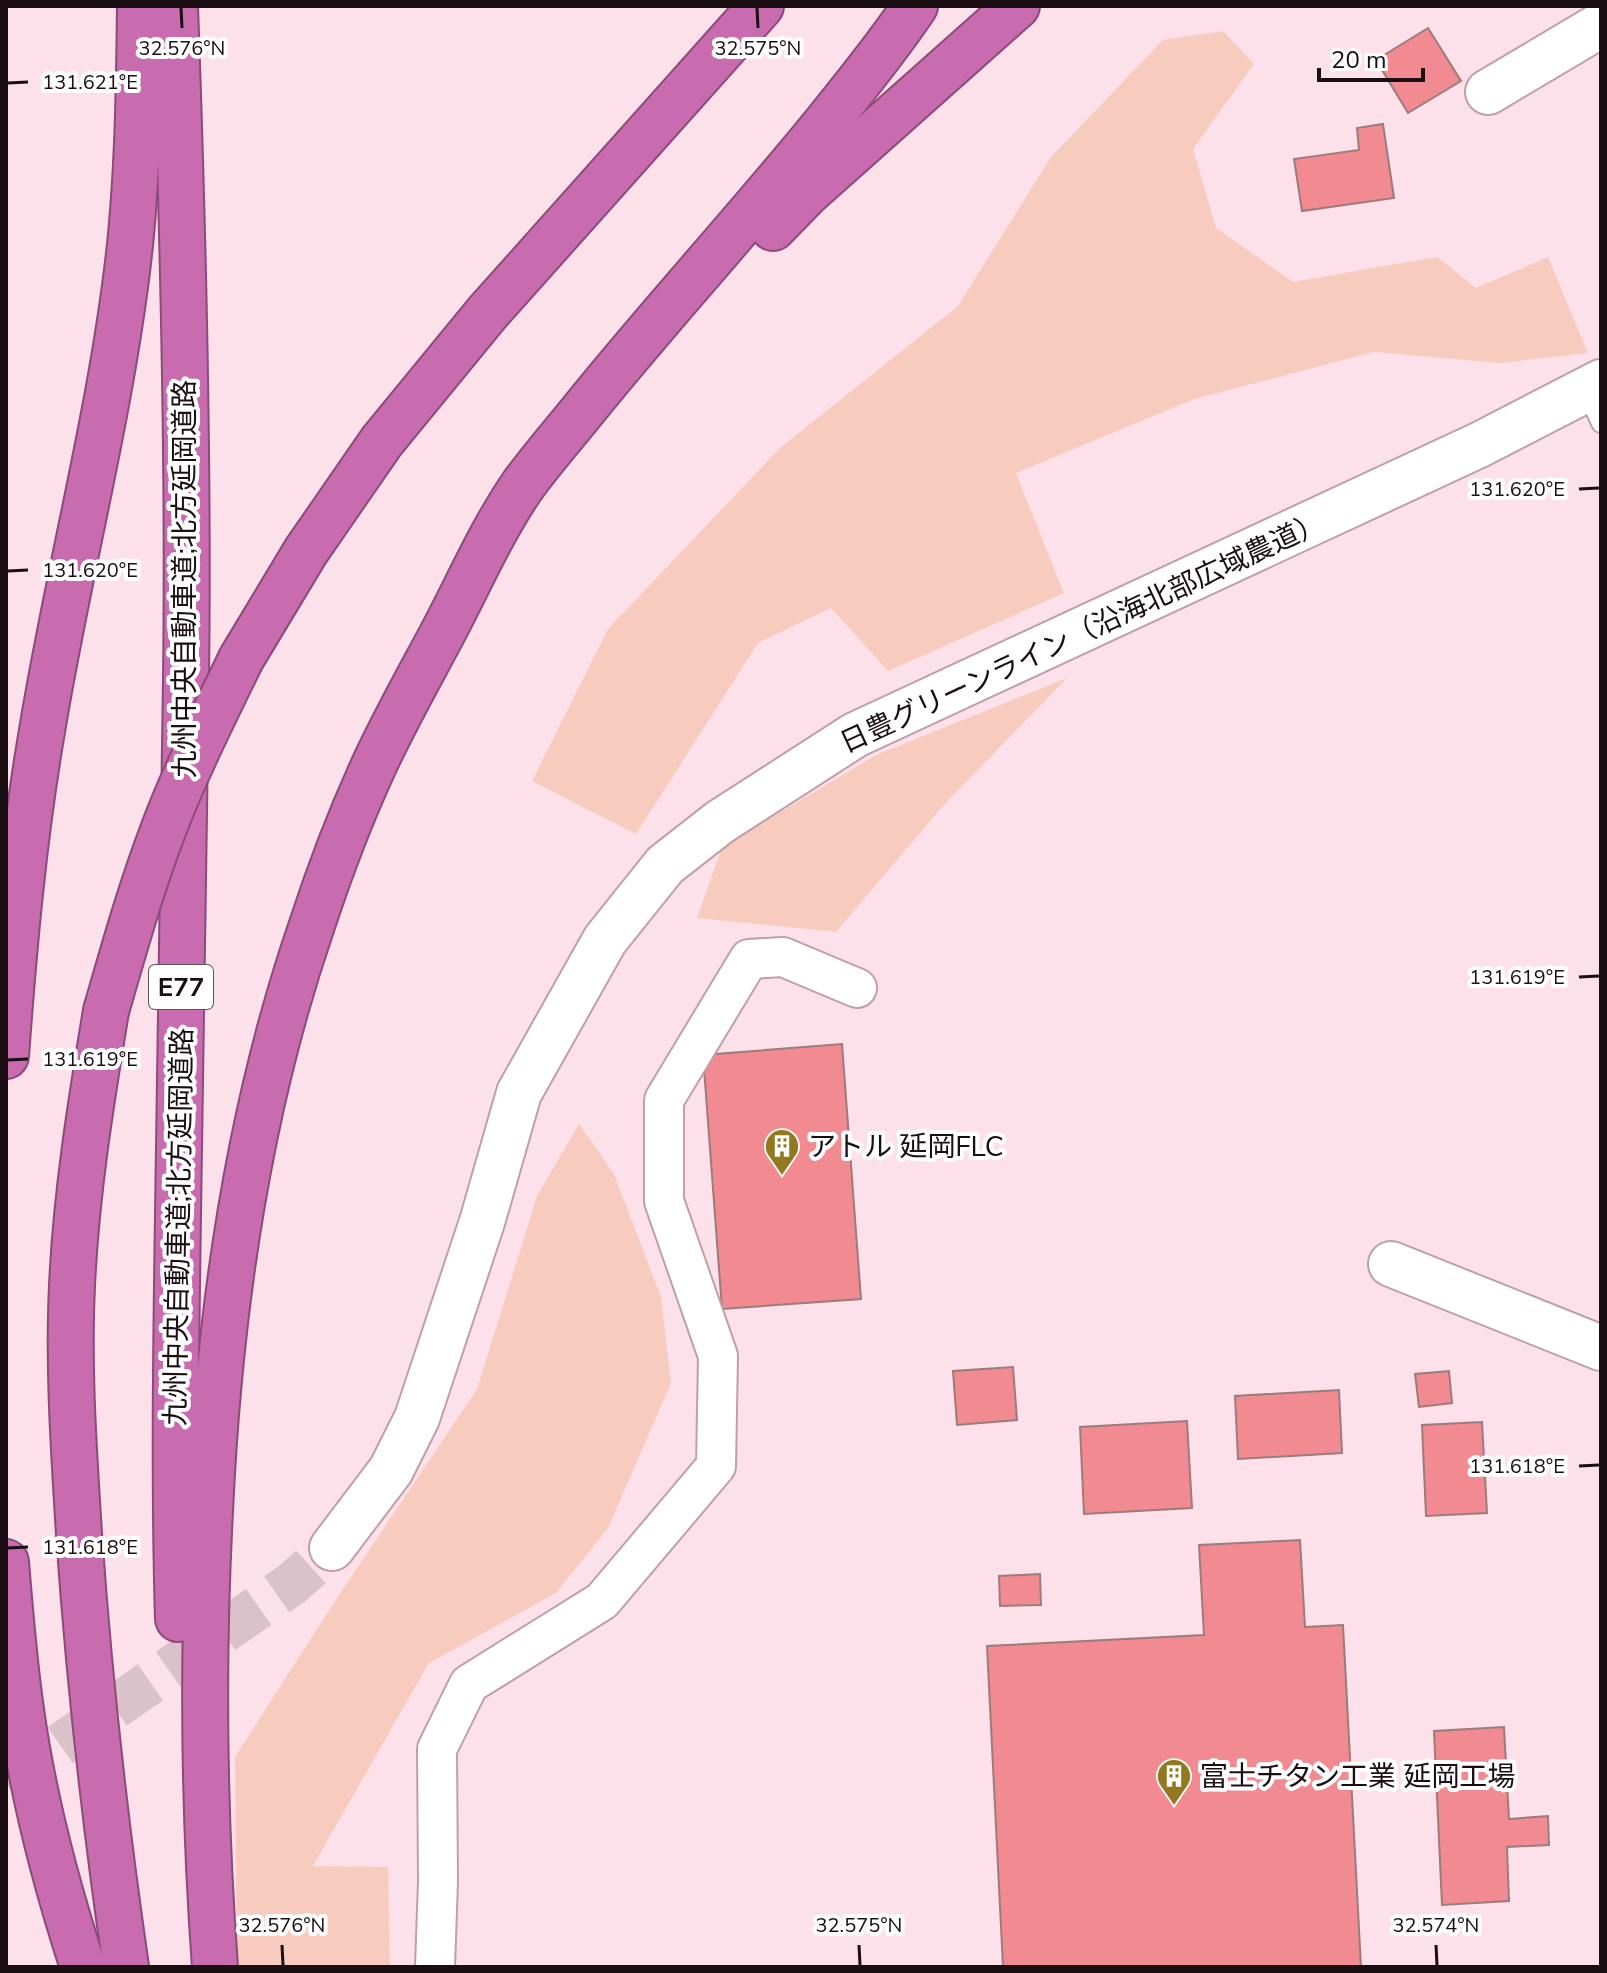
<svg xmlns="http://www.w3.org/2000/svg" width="1607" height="1973" viewBox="0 0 1607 1973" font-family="'Nunito Sans','Noto Sans JP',sans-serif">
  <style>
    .green { fill: #f8cbbf }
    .building { fill: #f28a91; stroke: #9b7b7c; stroke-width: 2 }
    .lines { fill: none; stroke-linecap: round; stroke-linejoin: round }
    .tertiary-tunnel { stroke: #dbc1ca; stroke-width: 44; stroke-dasharray: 44 22; stroke-linecap: butt }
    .service-casing { stroke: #bf9fa9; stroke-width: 22 }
    .minor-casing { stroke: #bf9fa9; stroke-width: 42 }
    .tertiary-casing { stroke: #bf9fa9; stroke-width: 48 }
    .motorway-casing { stroke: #8b4b78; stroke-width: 48 }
    .service { stroke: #fff; stroke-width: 18 }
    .minor { stroke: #fff; stroke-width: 38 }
    .tertiary { stroke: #fff; stroke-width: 44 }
    .motorway { stroke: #c86caf; stroke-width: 44 }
    .motorway-bridge-casing { stroke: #8b4b78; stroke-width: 48; stroke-linecap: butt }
    .motorway-bridge { stroke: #c86caf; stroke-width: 44 }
    .ticks { fill: none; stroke: #1a0e12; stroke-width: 3 }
    .labels { text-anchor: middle; stroke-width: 8; stroke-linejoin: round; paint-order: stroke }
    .shield { fill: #fff; stroke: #5f5659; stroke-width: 2 }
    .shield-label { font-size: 26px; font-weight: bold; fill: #1a0e12 }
    .street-label { font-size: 28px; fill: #1a0e12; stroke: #fff }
    .poi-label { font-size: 28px; fill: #1a0e12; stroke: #fff; text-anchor: start }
    .ticks-label { font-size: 20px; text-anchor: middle; fill: #1a0e12; stroke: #fff; stroke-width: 8; stroke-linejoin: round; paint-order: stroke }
  </style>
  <rect width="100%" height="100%" fill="#fde1ea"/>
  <g class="green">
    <polygon points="1223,31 1254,64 1193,149 1216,228 1293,282 1437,257 1476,288 1548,257 1588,353 1501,363 1374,352 1194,399 1016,473 1064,593 888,671 831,608 758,643 636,834 532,781 608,629 780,448 958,306 1051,157 1163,40"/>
    <polygon points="1067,678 942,807 836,932 697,918 722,847 876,755"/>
    <polygon points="579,1124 614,1174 661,1297 671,1383 608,1528 556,1593 429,1663 313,1866 388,1867 390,1967 237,1967 235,1757 335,1601 477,1389 537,1196"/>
  </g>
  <g class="building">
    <polygon points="1428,28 1461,81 1408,113 1376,60"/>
    <polygon points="1383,124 1394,198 1302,211 1294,159 1359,150 1357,128"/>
    <polygon points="842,1044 861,1299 722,1309 703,1055"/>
    <polygon points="1013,1367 1017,1420 957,1425 953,1371"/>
    <polygon points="1449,1371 1452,1403 1419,1407 1415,1374"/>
    <polygon points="1339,1390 1342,1453 1238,1459 1235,1396"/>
    <polygon points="1187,1421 1192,1508 1084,1514 1080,1427"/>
    <polygon points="1482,1422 1487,1513 1426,1516 1422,1425"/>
    <polygon points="1300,1540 1305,1627 1343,1625 1361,1967 1003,1967 987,1646 1204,1635 1199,1545"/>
    <polygon points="1040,1574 1041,1605 1000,1606 999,1576"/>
    <polygon points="1504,1727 1509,1819 1548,1816 1549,1845 1507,1847 1509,1901 1442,1905 1434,1731"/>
  </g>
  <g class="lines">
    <polyline class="tertiary-tunnel" points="6,1783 293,1583 332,1548"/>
    <g class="service-casing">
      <polyline id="service" points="1586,390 1601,423"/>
    </g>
    <g class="minor-casing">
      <polyline id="minor" points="435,1967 438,1881 437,1749 469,1684 602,1601 716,1466 718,1356 664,1201 664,1100 749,959 783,957 857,988"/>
    </g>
    <g class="tertiary-casing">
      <g id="tertiary">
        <polyline points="1488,92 1601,25"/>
        <polyline points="1391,1264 1601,1348"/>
        <polyline points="332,1548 391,1470 417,1418 482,1222 519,1093 605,940 665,865 720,822 855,735 1479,445 1601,382"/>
      </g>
    </g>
    <g class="motorway-casing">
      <g id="motorway">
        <path d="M 175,6 C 183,230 189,455 186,679 C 184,857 180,1036 178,1214 C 176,1349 174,1484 178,1619"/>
        <polyline points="773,228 807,193 1017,6"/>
        <polyline points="241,659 306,551 382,441 487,313 761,6"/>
        <path d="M 106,1011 C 91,1102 76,1194 72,1286 C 68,1369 74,1452 79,1534 C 89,1679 105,1823 126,1967"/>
        <path d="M 6,1056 C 14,945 24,834 43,725 C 69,568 111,413 129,254 C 138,172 139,88 140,6"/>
        <path d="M 6,1562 C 10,1612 14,1661 21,1710 C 33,1797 56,1884 83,1967"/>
        <path d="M 215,1967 C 204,1815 202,1663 210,1511 C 219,1313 247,1113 312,925 C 330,870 351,815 375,763 C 395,720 418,679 440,638 C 468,586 490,533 523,485 C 542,459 564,434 584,409 C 664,310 750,217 830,118 C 859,82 889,45 915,6"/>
      </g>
    </g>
    <use href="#service" class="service"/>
    <use href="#minor" class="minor"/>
    <use href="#tertiary" class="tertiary"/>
    <use href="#motorway" class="motorway"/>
    <g class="motorway-bridge-casing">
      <path id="motorway-bridge" d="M 106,1011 C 124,949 141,888 164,828 C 186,770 214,715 241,659"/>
    </g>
    <use href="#motorway-bridge" class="motorway-bridge"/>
  </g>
  <path class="ticks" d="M 181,8 L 182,28M 757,8 L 758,28M 8,83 L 28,82M 1579,489 L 1599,488M 8,571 L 28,570M 1579,977 L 1599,976M 8,1060 L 28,1059M 1579,1466 L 1599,1465M 8,1548 L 28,1547M 282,1945 L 283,1965M 859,1945 L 860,1965M 1436,1945 L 1437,1965"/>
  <defs>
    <g id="building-pin" transform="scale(1.8)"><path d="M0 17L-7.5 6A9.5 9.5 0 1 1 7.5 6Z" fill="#92781f" stroke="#fff"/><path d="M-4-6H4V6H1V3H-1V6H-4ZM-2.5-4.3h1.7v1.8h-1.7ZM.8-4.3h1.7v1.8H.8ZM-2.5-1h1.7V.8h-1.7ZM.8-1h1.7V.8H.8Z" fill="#fff"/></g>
  </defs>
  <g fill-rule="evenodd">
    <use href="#building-pin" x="782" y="1146"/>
    <use href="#building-pin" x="1174" y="1776"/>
  </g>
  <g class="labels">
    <rect class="shield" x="149" y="965" width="64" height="44" rx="6"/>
    <g class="shield-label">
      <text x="181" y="996">E77</text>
    </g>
    <g class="street-label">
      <text transform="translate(184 579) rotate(-90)" y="10">九州中央自動車道;北方延岡道路</text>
      <text transform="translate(1082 632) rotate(-25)" y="10">日豊グリーンライン（沿海北部広域農道）</text>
      <text transform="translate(178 1227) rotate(-89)" y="10">九州中央自動車道;北方延岡道路</text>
    </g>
    <g class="poi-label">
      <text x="808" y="1156">アトル 延岡FLC</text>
      <text x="1200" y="1786">富士チタン工業 延岡工場</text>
    </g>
  </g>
  <g class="ticks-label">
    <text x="182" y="55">32.576°N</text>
    <text x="758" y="55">32.575°N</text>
    <text x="90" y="89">131.621°E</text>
    <text x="1517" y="496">131.620°E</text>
    <text x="90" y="577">131.620°E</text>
    <text x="1517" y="984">131.619°E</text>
    <text x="90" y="1066">131.619°E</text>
    <text x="1517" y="1473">131.618°E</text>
    <text x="90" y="1554">131.618°E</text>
    <text x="282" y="1932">32.576°N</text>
    <text x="859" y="1932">32.575°N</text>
    <text x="1436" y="1932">32.574°N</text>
  </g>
  <rect width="1607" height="1973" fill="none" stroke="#1a0e12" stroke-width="16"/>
  <path d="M1319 68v12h104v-12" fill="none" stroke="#1a0e12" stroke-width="4"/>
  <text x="1331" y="68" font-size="24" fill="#1a0e12" stroke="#ffffff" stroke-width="6" paint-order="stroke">20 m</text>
</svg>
